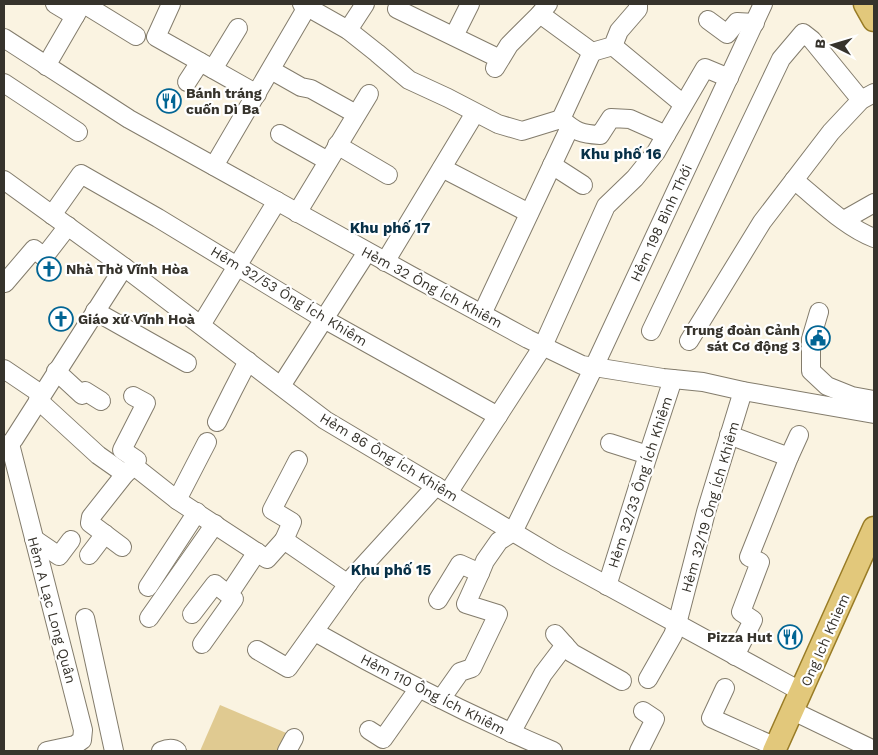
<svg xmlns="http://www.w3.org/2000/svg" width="878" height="755" viewBox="0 0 878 755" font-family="'Work Sans',sans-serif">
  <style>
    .green { fill: #e0ca91 }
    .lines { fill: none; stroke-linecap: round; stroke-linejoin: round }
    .minor-casing { stroke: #837c6c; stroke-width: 20 }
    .major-casing { stroke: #997c26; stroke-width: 25 }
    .minor { stroke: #fff; stroke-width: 18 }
    .major { stroke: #e2c87b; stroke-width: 22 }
    .labels { text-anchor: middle; stroke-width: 4.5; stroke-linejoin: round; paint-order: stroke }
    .poi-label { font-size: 14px; font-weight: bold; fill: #36332c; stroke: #fff; text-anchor: start }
    .street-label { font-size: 14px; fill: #36332c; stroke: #fff }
    .neighbourhood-label { font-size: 15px; font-weight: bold; fill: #073047; stroke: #fff }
  </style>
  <rect width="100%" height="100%" fill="#faf3e1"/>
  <polygon class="green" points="220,705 291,735 283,751 200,751"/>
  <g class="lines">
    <g class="minor-casing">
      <g id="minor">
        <polyline points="55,4 75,16"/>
        <polyline points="84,4 136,36"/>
        <polyline points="171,4 156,37 257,94"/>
        <polyline points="302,4 348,30 377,53 409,80 448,98 498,124 522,131 561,119"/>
        <polyline points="397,9 500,59"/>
        <polyline points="540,14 592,52 613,46 619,31 638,9 638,4"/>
        <polyline points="708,20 727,34 737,22 755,23"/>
        <polyline points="348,30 365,4"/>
        <polyline points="454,36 470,4"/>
        <polyline points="4,38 129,119 410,275 528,339 582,365 663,378 703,382 743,391 874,414"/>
        <polyline points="613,46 683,104"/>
        <polyline points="46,66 82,4"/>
        <polyline points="495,68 509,45 540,14 548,4"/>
        <polyline points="213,69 238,28"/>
        <polyline points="271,70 301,87 311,89 356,114"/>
        <polyline points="187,82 200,62"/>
        <polyline points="4,83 78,132"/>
        <path d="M 561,119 C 576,132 581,134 600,135 L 611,118 L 630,119 L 666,135"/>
        <polyline points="561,119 592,52"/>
        <polyline points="280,134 328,161"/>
        <polyline points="337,145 388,175"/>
        <polyline points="552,165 583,185"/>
        <polyline points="214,166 307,7"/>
        <polyline points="442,168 529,213"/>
        <polyline points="4,180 124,267 325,420 555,557 802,692"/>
        <path d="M 794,180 C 819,200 845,227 874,238"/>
        <polyline points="297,213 369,94"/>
        <polyline points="52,215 81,174 158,218 324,319 498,416"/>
        <polyline points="844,220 874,203"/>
        <polyline points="385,262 475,113"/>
        <polyline points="5,283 34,249 44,257 68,226"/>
        <polyline points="95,311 187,363"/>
        <polyline points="819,312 811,339 811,371 827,386 852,396 874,400"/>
        <polyline points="482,314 570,127"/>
        <polyline points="201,325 277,201"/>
        <polyline points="651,331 781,59 803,33 812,40 861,100"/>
        <polyline points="689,341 762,222 831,132 861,100 874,93"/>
        <polyline points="4,369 41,394"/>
        <polyline points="56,371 82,395 85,391 101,401"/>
        <polyline points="281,386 367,252"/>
        <polyline points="133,396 146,403 122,450 137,460 134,466"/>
        <polyline points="38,400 98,455 125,474 134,466 177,500 267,559 284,540 348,584"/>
        <polyline points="217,422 233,390 248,361"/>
        <polyline points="729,435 789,457"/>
        <polyline points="610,443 648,455"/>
        <polyline points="10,444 83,730 82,740 75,745 47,751"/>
        <polyline points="4,448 10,444 14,439 124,267"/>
        <polyline points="448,493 543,346 606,206 635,178 656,152 705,68 729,78"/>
        <polyline points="177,500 207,442"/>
        <polyline points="34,539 59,556 71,540"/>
        <polyline points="284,540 292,522 272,510 298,460"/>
        <polyline points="122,547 90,523 91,517 125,474"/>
        <polyline points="89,555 105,534"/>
        <polyline points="607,586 648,455 673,379"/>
        <polyline points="148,587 197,512"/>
        <polyline points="229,594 257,552"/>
        <polyline points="438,600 460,564 480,573 485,561 499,541 513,532 594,367 763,4"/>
        <polyline points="192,614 215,584 234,599 202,644"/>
        <polyline points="85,618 114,751"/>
        <polyline points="149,618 215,524"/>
        <path d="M 315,632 C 392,676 471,716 553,751"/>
        <polyline points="555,634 572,653 622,681"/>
        <polyline points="257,650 288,668 353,577 436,486"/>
        <polyline points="735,656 753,620 741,612 760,562 749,557 789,457 799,435"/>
        <polyline points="648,679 673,635 677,624 706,512 743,391"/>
        <polyline points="725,688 711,718 776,747"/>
        <polyline points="441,699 460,672 472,668 498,614 466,604 480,573"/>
        <polyline points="793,711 874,750"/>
        <polyline points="369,730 383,739 419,688"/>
        <polyline points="511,733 543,674 565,645"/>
        <path d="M 161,751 C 166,749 172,747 177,751"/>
        <polyline points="287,751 294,738"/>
        <polyline points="639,751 655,719 643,711"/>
      </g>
    </g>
    <g class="major-casing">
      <g id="major">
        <polyline points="865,4 874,20"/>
        <polyline points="774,751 874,528"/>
      </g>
    </g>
    <use href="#minor" class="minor"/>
    <use href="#major" class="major"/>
  </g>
  <defs>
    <g id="restaurant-ring" transform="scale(1.25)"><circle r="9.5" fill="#fff" stroke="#026594" stroke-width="1.5"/><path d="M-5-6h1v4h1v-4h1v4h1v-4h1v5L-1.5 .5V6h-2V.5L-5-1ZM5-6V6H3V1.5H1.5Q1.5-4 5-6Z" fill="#026594"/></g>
    <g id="church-ring" transform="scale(1.25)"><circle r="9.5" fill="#fff" stroke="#026594" stroke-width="1.5"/><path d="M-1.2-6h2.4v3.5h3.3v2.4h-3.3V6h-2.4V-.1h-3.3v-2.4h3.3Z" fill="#026594"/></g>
    <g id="civic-ring" transform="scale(1.25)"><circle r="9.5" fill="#fff" stroke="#026594" stroke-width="1.5"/><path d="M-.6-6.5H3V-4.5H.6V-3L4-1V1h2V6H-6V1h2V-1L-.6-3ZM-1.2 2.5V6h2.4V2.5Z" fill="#026594"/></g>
  </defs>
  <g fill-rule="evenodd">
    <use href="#restaurant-ring" x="169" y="101"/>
    <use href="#church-ring" x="49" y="269"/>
    <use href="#church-ring" x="61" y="319"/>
    <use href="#civic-ring" x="818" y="338"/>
    <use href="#restaurant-ring" x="790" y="637"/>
  </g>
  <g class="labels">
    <g class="poi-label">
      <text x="186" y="98">Bánh tráng<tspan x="186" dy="16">cuốn Dì Ba</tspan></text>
      <text x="66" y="274">Nhà Thờ Vĩnh Hòa</text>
      <text x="78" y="324">Giáo xứ Vĩnh Hoà</text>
      <text x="800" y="335" text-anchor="end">Trung đoàn Cảnh<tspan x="800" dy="16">sát Cơ động 3</tspan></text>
      <text x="772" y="642" text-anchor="end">Pizza Hut</text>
    </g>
    <g class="street-label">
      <text transform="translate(661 223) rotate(-65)" y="5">Hẻm 198 Bình Thới</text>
      <text transform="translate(432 287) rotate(28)" y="5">Hẻm 32 Ông Ích Khiêm</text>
      <text transform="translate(289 296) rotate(31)" y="5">Hẻm 32/53 Ông Ích Khiêm</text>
      <text transform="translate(389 457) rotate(31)" y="5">Hẻm 86 Ông Ích Khiêm</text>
      <text transform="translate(640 482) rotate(-72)" y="5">Hẻm 32/33 Ông Ích Khiêm</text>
      <text transform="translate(710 507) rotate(-74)" y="5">Hẻm 32/19 Ông Ích Khiêm</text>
      <text transform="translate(52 610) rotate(75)" y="5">Hẻm A Lạc Long Quân</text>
      <text transform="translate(825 640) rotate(-66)" y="5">Ong Ich Khiem</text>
      <text transform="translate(433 694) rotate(27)" y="5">Hẻm 110 Ông Ích Khiêm</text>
    </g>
    <g class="neighbourhood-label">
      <text x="621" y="159">Khu phố 16</text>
      <text x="390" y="233">Khu phố 17</text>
      <text x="391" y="575">Khu phố 15</text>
    </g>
  </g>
  <rect width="878" height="755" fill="none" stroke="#36332c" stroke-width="10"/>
  <g transform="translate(833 45) rotate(275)" stroke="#ffffff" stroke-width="4" paint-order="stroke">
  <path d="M0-4L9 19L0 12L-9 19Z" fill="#36332c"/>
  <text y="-8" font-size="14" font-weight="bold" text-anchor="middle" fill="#36332c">B</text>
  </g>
</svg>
